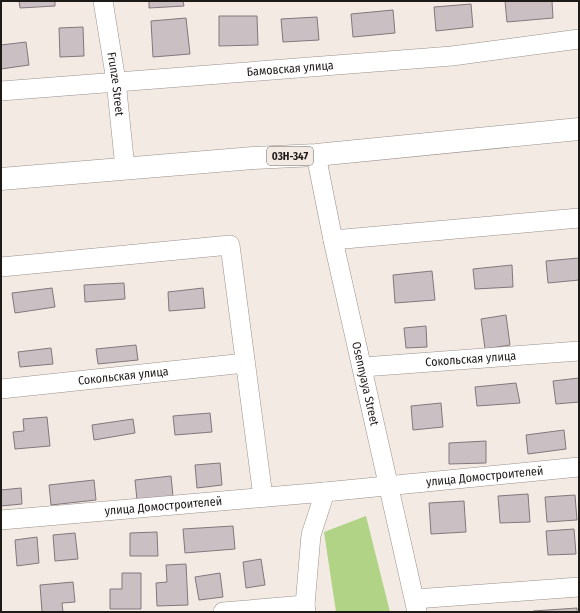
<svg xmlns="http://www.w3.org/2000/svg" width="580" height="613" viewBox="0 0 580 613" font-family="'Fira Sans Condensed',sans-serif">
  <style>
    .green { fill: #b0d385 }
    .building { fill: #cabfc3; stroke: #82787c }
    .lines { fill: none; stroke-linecap: round; stroke-linejoin: round }
    .minor-casing { stroke: #9a908b; stroke-width: 20 }
    .major-casing { stroke: #9a908b; stroke-width: 23 }
    .minor { stroke: #fff; stroke-width: 19 }
    .major { stroke: #fff; stroke-width: 22 }
    .labels { text-anchor: middle; stroke-width: 3; stroke-linejoin: round; paint-order: stroke }
    .shield { fill: #f4eae4; stroke: #5e5855; stroke-width: 1 }
    .shield-label { font-size: 11px; font-weight: bold; fill: #1e1a18 }
    .street-label { font-size: 12px; fill: #1e1a18; stroke: #f4eae4 }
  </style>
  <rect width="100%" height="100%" fill="#f4eae4"/>
  <polygon class="green" points="366,516 390,612 336,612 324,532"/>
  <g class="building">
    <polygon points="19,1 55,1 55,6 20,8"/>
    <polygon points="149,1 183,1 184,6 149,8"/>
    <polygon points="505,1 552,1 553,18 507,22"/>
    <polygon points="471,4 473,27 436,31 434,7"/>
    <polygon points="393,10 395,33 353,37 351,14"/>
    <polygon points="219,16 257,16 258,45 219,46"/>
    <polygon points="317,17 319,40 283,42 281,19"/>
    <polygon points="186,18 190,54 153,57 151,21"/>
    <polygon points="83,27 84,56 60,57 59,28"/>
    <polygon points="26,42 29,65 1,69 1,45"/>
    <polygon points="579,258 579,280 548,283 546,261"/>
    <polygon points="512,265 513,287 475,289 473,269"/>
    <polygon points="432,271 435,300 395,303 393,275"/>
    <polygon points="124,283 125,299 85,302 84,285"/>
    <polygon points="52,288 55,307 15,313 12,293"/>
    <polygon points="203,288 205,308 169,311 168,292"/>
    <polygon points="506,315 510,345 485,349 481,319"/>
    <polygon points="426,326 427,347 406,348 404,328"/>
    <polygon points="136,345 138,360 98,364 96,349"/>
    <polygon points="51,348 53,364 20,367 18,352"/>
    <polygon points="579,378 579,402 556,404 553,381"/>
    <polygon points="516,383 520,403 477,406 475,387"/>
    <polygon points="441,403 443,427 413,430 411,406"/>
    <polygon points="210,413 212,432 175,435 173,416"/>
    <polygon points="47,417 50,446 15,449 13,432 24,431 23,419"/>
    <polygon points="133,419 135,433 94,440 92,425"/>
    <polygon points="564,430 566,449 528,454 526,435"/>
    <polygon points="486,441 486,463 449,464 449,443"/>
    <polygon points="220,463 222,485 197,488 195,465"/>
    <polygon points="171,476 173,496 137,500 135,480"/>
    <polygon points="94,480 96,500 51,505 49,485"/>
    <polygon points="21,488 22,504 1,506 1,490"/>
    <polygon points="528,494 530,522 500,523 498,496"/>
    <polygon points="575,495 577,520 547,522 545,497"/>
    <polygon points="464,501 466,532 431,534 429,503"/>
    <polygon points="233,526 235,549 185,553 183,529"/>
    <polygon points="574,529 576,554 548,555 546,531"/>
    <polygon points="157,532 158,556 130,556 130,533"/>
    <polygon points="75,533 78,559 55,561 53,535"/>
    <polygon points="37,537 39,563 17,566 15,540"/>
    <polygon points="261,559 265,585 246,588 243,562"/>
    <polygon points="186,564 188,605 157,606 156,583 167,582 166,565"/>
    <polygon points="122,573 141,573 141,609 110,609 110,589 122,589"/>
    <polygon points="220,573 223,597 199,600 195,577"/>
    <polygon points="73,582 75,602 62,603 63,612 42,612 40,585"/>
    <polygon points="577,608 577,612 533,612 533,611"/>
  </g>
  <g class="lines">
    <g class="minor-casing">
      <g id="minor">
        <path id="s1" d="M 103,1 L 116,81 L 125,168"/>
        <path id="s2" d="M 1,91 L 452,56 L 579,39"/>
        <path id="s3" d="M 316,155 L 333,240 L 417,612"/>
        <polyline points="333,240 579,218"/>
        <polyline points="1,267 230,245 263,497"/>
        <path id="s4" d="M 363,367 L 579,351"/>
        <path id="s5" d="M 1,389 L 245,363"/>
        <path id="s6" d="M 1,520 L 325,492"/>
        <polyline points="415,599 579,587"/>
        <polyline points="223,612 305,605"/>
        <path id="s7" d="M 306,612 L 305,605 L 311,535 L 325,492 L 579,467"/>
      </g>
    </g>
    <g class="major-casing">
      <polyline id="major" points="1,179 253,158 316,155 579,129"/>
    </g>
    <use href="#minor" class="minor"/>
    <use href="#major" class="major"/>
  </g>
  <g class="labels">
    <rect class="shield" x="267" y="147" width="46" height="18" rx="3"/>
    <g class="shield-label">
      <text x="290" y="160">03Н-347</text>
    </g>
    <g class="street-label">
      <text dy="4" stroke="none"><textPath href="#s2" startOffset="290">Бамовская улица</textPath></text>
      <text dy="4" stroke="none"><textPath href="#s1" startOffset="84">Frunze Street</textPath></text>
      <text dy="4" stroke="none"><textPath href="#s4" startOffset="108">Сокольская улица</textPath></text>
      <text dy="4" stroke="none"><textPath href="#s5" startOffset="123">Сокольская улица</textPath></text>
      <text dy="4" stroke="none"><textPath href="#s3" startOffset="234">Osennyaya Street</textPath></text>
      <text dy="4" stroke="none"><textPath href="#s7" startOffset="283">улица Домостроителей</textPath></text>
      <text dy="4" stroke="none"><textPath href="#s6" startOffset="163">улица Домостроителей</textPath></text>
    </g>
  </g>
  <rect width="580" height="613" fill="none" stroke="#1e1a18" stroke-width="4"/>
</svg>
